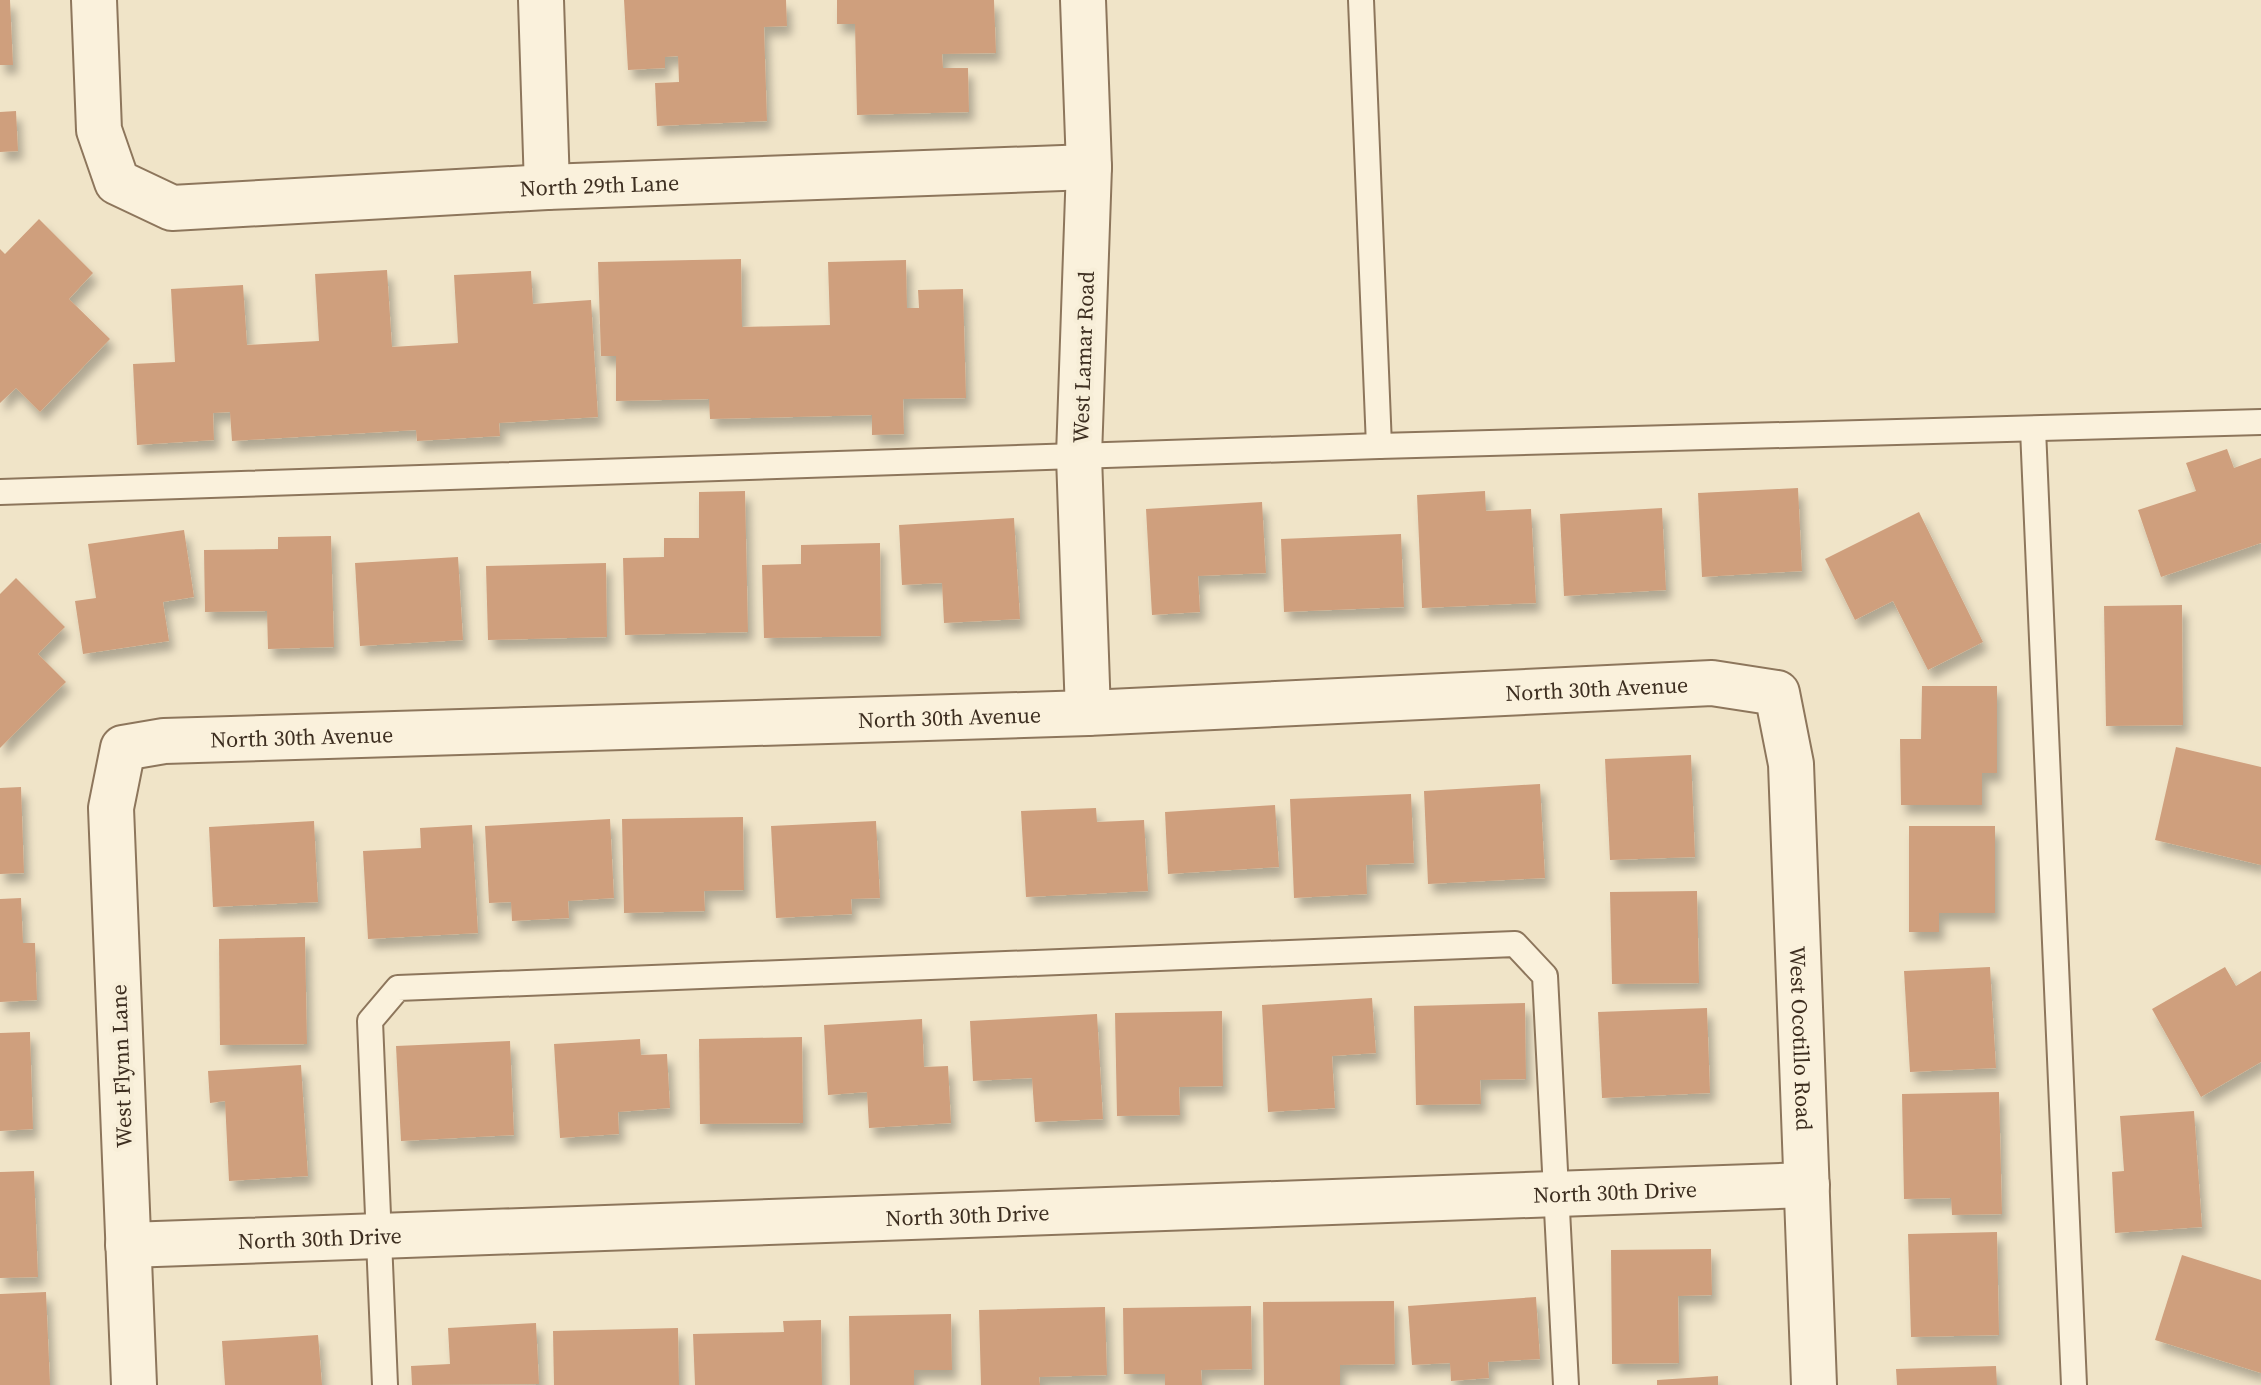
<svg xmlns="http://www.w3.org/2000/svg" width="2261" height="1385" viewBox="0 0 2261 1385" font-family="'Source Serif 4',serif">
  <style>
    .building { fill: #cf9f7d; filter: url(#shadow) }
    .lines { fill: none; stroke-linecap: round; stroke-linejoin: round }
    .service-casing { stroke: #8d765c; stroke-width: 28 }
    .minor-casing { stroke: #8d765c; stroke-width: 48 }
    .service { stroke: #faf1dc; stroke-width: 24 }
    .minor { stroke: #faf1dc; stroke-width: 44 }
    .labels { text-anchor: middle; stroke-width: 8; stroke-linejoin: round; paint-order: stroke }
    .street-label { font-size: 22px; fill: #3d2e20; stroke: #f7eed8 }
  </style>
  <defs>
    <filter id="shadow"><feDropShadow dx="5" dy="9" stdDeviation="4" flood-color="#0004"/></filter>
  </defs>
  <rect width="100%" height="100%" fill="#f0e4c8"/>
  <g class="building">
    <polygon points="0,0 10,0 13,65 0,65"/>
    <polygon points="624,0 786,0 787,26 764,27 767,121 657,126 655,83 679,82 678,56 665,57 665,68 628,70"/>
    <polygon points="837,0 994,0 996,53 942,54 943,68 968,68 969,112 857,115 855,24 837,24"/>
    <polygon points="16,111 18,151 0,152 0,112"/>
    <polygon points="39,219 93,273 69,299 110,339 40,412 16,388 0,403 0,249 5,254"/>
    <polygon points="741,259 742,327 830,325 828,262 906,260 907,308 919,308 918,290 963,289 966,398 903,399 904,434 872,435 872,415 710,419 709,399 616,401 616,356 601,356 598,262"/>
    <polygon points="387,270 392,347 458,343 454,275 531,271 533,304 591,300 598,417 499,423 500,436 417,441 416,430 232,441 230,412 213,413 214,440 137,445 133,364 175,362 171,289 243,285 247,345 319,341 315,274"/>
    <polygon points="2227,449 2234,468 2261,458 2261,543 2161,577 2138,510 2196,491 2186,463"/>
    <polygon points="1798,488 1802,571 1702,577 1698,493"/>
    <polygon points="745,491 748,632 625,635 623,558 664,557 664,538 699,538 699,492"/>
    <polygon points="1485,491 1486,511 1531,509 1536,603 1422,608 1417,495"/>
    <polygon points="1262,502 1266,573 1198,576 1200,612 1152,615 1146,509"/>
    <polygon points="1662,508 1666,590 1564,596 1560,514"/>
    <polygon points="1919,512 1983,642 1928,670 1893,601 1855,620 1825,559"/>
    <polygon points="1014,518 1020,619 944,623 942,583 902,585 899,525"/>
    <polygon points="184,530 194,597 163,602 169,641 83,654 75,601 96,598 88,544"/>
    <polygon points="1401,534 1404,607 1284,612 1281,539"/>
    <polygon points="331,536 334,647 268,649 267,611 205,612 204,550 278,549 278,537"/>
    <polygon points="880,543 881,636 764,638 762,565 801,564 801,545"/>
    <polygon points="458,557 463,640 360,646 355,563"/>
    <polygon points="606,563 607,637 488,640 486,566"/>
    <polygon points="16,578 65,627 38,654 66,682 0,748 0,594"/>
    <polygon points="2182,605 2183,725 2106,726 2104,606"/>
    <polygon points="1922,686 1997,686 1997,773 1982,773 1982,805 1901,805 1900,739 1921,739"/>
    <polygon points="2176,747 2261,767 2261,865 2155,840"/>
    <polygon points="1691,755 1695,857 1610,860 1605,759"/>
    <polygon points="1540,784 1545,878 1428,884 1424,791"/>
    <polygon points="21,787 24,873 0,874 0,788"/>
    <polygon points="1411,794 1414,863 1366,865 1367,894 1294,898 1290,799"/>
    <polygon points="1275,805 1279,867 1168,874 1165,812"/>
    <polygon points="1096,808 1097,822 1144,820 1148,891 1026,897 1021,811"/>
    <polygon points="743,817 744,890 704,891 705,911 624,913 622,819"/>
    <polygon points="610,819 614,898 568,901 569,918 512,921 511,902 489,903 485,826"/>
    <polygon points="314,821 318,902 213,907 209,827"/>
    <polygon points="876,821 880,898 851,899 852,914 776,918 771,826"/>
    <polygon points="472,825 478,933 368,939 363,851 421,848 420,828"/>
    <polygon points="1909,826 1995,826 1995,913 1939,913 1939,932 1909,932"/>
    <polygon points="1697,891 1699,983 1612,984 1610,892"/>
    <polygon points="21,898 23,943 35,943 37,1000 0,1002 0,899"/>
    <polygon points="305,937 307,1044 220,1045 219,939"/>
    <polygon points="1990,967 1996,1068 1910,1072 1904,971"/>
    <polygon points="2225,967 2236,986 2261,971 2261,1062 2201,1097 2152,1009"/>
    <polygon points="1372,998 1376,1053 1332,1056 1335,1108 1268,1112 1262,1005"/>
    <polygon points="1525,1003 1526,1079 1480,1080 1481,1104 1416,1105 1414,1006"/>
    <polygon points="1707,1008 1710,1093 1602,1098 1598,1012"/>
    <polygon points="1222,1011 1223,1086 1179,1087 1180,1115 1117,1116 1115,1013"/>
    <polygon points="1097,1014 1103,1119 1035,1122 1032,1078 973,1081 970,1021"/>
    <polygon points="922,1019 924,1067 948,1066 951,1123 869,1128 867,1092 828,1095 824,1025"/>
    <polygon points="30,1032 33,1129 0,1131 0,1033"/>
    <polygon points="802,1037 803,1123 700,1124 699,1039"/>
    <polygon points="640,1039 641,1055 667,1054 670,1108 618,1112 619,1134 560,1138 554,1044"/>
    <polygon points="510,1041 514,1135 401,1141 396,1046"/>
    <polygon points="301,1065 308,1176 229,1181 225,1101 210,1103 208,1071"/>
    <polygon points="1999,1092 2002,1214 1952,1215 1951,1198 1904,1199 1902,1094"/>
    <polygon points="2194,1111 2202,1227 2115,1233 2112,1172 2124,1171 2120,1116"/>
    <polygon points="34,1171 38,1277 0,1278 0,1172"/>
    <polygon points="1997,1232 1999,1335 1911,1337 1908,1234"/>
    <polygon points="1711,1249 1712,1295 1678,1296 1679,1363 1612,1364 1611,1250"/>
    <polygon points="2182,1255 2261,1280 2261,1373 2155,1340"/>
    <polygon points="46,1292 50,1385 0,1385 0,1294"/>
    <polygon points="1536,1297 1540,1359 1488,1362 1489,1378 1451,1381 1450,1363 1412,1365 1408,1306"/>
    <polygon points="1394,1301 1395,1364 1340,1365 1340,1385 1264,1385 1263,1302"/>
    <polygon points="1251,1306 1252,1369 1201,1370 1202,1385 1165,1385 1165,1374 1124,1374 1123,1308"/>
    <polygon points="1105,1307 1107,1375 1039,1377 1040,1385 981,1385 979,1310"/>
    <polygon points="951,1314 952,1370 914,1370 914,1385 850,1385 849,1316"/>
    <polygon points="821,1320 822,1385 695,1385 693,1334 784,1332 783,1321"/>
    <polygon points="536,1323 539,1384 412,1385 411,1366 450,1364 448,1328"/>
    <polygon points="678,1328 679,1385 554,1385 553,1331"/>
    <polygon points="318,1335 322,1385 225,1385 222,1341"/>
    <polygon points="1996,1366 1997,1385 1897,1385 1896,1369"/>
    <polygon points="1718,1376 1718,1385 1657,1385 1657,1380"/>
  </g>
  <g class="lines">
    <g class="service-casing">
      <g id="service">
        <polyline points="1361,0 1379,446"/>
        <polyline points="2033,429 2074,1385"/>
        <polyline points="0,492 1379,446 2261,422"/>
        <polyline points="385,1385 370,1021 398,988 1515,944 1545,976 1566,1385"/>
      </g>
    </g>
    <g class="minor-casing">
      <g id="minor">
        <path id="s1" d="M 94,0 L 99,130 L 117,182 L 172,208 L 547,187 L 1089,167"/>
        <polyline points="541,0 547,187"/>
        <polyline points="1083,0 1089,167 1079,456 1088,713"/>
        <path id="s2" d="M 128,1245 L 1807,1185"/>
        <path id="s3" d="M 134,1385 L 111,808 L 123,748 L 164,741 L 1088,713 L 1712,683 L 1777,693 L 1791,764 L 1814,1385"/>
      </g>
    </g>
    <use href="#service" class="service"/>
    <use href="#minor" class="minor"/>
  </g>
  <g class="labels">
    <g class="street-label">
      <text dy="8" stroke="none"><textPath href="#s1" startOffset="674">North 29th Lane</textPath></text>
      <text transform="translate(1083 357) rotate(-88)" y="8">West Lamar Road</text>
      <text dy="8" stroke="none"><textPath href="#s3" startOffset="2114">North 30th Avenue</textPath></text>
      <text dy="8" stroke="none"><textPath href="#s3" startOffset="1466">North 30th Avenue</textPath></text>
      <text dy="8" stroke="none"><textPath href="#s3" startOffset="818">North 30th Avenue</textPath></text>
      <text dy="8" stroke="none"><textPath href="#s3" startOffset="2642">West Ocotillo Road</textPath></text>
      <text transform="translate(121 1066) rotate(-92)" y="8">West Flynn Lane</text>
      <text dy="8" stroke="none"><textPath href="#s2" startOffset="1488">North 30th Drive</textPath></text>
      <text dy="8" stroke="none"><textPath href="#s2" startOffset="840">North 30th Drive</textPath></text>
      <text dy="8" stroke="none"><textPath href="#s2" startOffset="192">North 30th Drive</textPath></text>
    </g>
  </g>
</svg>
